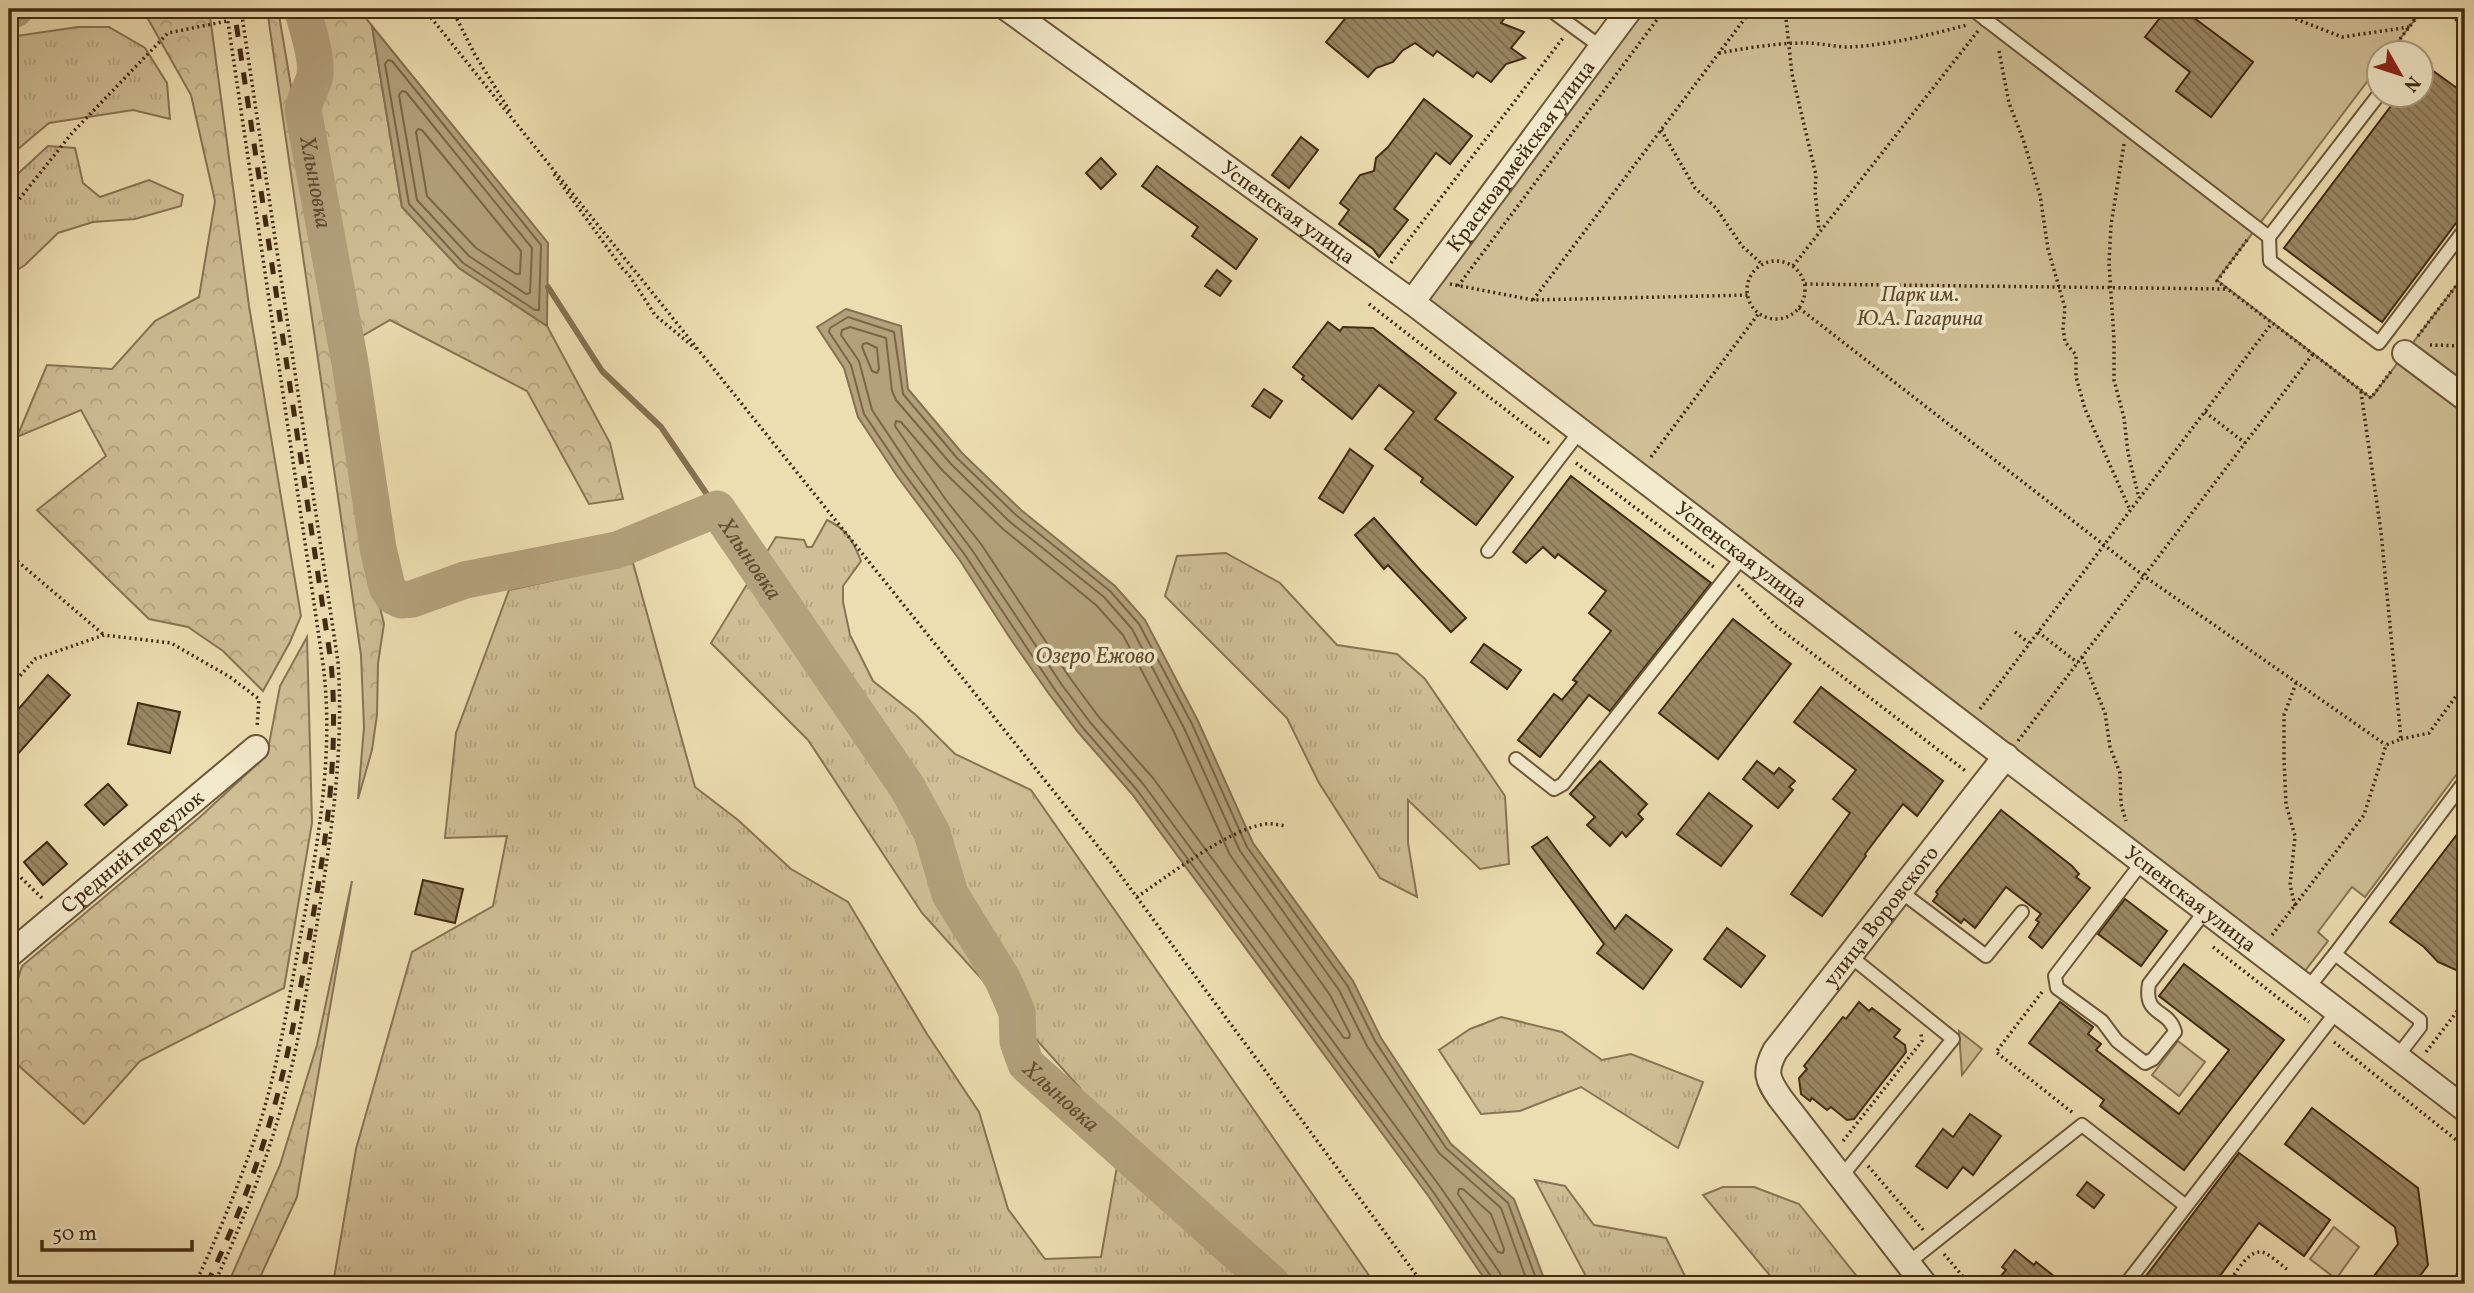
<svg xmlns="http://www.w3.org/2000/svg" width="2474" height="1293" viewBox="0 0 2474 1293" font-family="Vollkorn,serif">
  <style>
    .grass { fill: url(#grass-tufts); stroke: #887454; stroke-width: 2 }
    .forest { fill: url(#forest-crowns); stroke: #887454; stroke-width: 2 }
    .park { fill: #d0bf96; stroke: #887454; stroke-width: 2 }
    .water { fill: #b3a17b; stroke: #857151; stroke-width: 2 }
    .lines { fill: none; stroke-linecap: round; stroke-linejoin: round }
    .shore { stroke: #7a6646; stroke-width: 2 }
    .stream { stroke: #857151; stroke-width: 6 }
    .river { stroke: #b3a17b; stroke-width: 37 }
    .building { fill: url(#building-back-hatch); stroke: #412a11; stroke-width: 2 }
    .lane-casing { stroke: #6c5739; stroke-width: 16 }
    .street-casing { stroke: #6c5739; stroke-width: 28 }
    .path { stroke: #412a11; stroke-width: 3.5; stroke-dasharray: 2 3.5; stroke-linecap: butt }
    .lane { stroke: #f3eacc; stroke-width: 12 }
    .street { stroke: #f3eacc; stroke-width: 24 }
    .rail { stroke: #412a11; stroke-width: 5; stroke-dasharray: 12 12; stroke-linecap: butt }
    .labels { text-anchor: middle; stroke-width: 7; stroke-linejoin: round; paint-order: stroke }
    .street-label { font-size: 21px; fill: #412a11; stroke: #f3eacc }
    .park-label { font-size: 21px; font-style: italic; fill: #5e482c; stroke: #f3eacc }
    .water-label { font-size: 23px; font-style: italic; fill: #634e31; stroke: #f3eacc }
  </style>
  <defs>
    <pattern id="grass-tufts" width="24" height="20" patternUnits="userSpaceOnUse" patternTransform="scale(1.75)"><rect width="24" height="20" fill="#d0bf96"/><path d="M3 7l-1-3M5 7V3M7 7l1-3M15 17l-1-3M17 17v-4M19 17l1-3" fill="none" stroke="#b4a480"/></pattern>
    <pattern id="forest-crowns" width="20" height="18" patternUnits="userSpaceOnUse" patternTransform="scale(1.75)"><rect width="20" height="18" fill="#d0bf96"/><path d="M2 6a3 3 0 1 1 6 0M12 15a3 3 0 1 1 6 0" fill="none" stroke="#b4a480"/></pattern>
    <pattern id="building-back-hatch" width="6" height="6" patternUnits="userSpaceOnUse" patternTransform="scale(1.75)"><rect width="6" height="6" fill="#9a8864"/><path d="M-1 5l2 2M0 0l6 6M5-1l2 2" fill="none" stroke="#7f6f51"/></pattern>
  </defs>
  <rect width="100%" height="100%" fill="#eddeb1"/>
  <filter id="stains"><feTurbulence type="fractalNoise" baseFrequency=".00286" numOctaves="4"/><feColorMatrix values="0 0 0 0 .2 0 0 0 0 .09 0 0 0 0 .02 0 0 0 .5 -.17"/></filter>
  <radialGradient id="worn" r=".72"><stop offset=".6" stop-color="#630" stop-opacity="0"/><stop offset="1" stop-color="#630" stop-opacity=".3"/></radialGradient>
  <g class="grass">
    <polygon points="78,27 109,27 145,48 167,83 170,119 133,110 49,123 18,149 9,148 9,37"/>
    <polygon points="48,146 75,148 83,183 100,197 149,180 183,195 181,206 135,219 93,222 58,233 25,265 9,275 9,182"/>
    <path d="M 827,520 C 847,529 853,541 861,561 L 843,586 L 843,602 L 850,635 L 873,681 L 916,715 L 955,754 L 1031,790 L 1375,1284 L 333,1284 L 356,1149 L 412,952 L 493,906 L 507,836 L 445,838 L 456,733 L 509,590 L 633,563 L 695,787 L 738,820 L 791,869 L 848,902 L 927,1034 L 979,1112 L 1008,1209 L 1045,1259 L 1101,1257 L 1118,1161 L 1080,1088 L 922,913 L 808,740 L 711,643 L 776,537 L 804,540 L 807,547 L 812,547 Z"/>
    <polygon points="1226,553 1280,583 1337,645 1397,654 1425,679 1505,796 1509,864 1480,869 1408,800 1408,843 1417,897 1380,878 1319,783 1287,718 1165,596 1177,556"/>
    <polygon points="1501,1017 1562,1032 1602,1060 1631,1054 1703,1082 1678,1148 1581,1087 1520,1111 1481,1114 1439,1050 1470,1029"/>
    <polygon points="1535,1180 1565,1186 1594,1225 1666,1238 1689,1284 1590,1284"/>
    <polygon points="1723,1187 1754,1187 1799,1204 1863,1284 1777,1284 1703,1195"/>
  </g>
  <g class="forest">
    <polygon points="149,9 209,9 249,306 301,616 290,642 263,691 223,651 188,627 149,619 37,510 106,456 81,410 17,437 47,365 112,369 155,321 199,297 215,201 191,95 148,19"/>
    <polygon points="267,9 278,9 359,490 364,541 384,624 378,663 377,715 372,750 358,799 364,727 361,655"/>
    <polygon points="294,9 359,9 372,26 402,207 459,268 547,326 610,443 623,499 589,504 527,391 390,320 352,342"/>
    <polygon points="307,637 312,823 284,988 140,1061 84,1124 9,1057 9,1007 22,966 200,817 267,755 280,686"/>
    <polygon points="352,881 297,1197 257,1284 228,1284 280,1165 317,1045"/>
  </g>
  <g class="park">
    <polygon points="1630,9 2423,9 2390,52 2380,52 2379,66 2217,280 2371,398 2465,274 2465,763 2365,897 2352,887 2318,932 2328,941 2304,972 1436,314 1428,295"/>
    <polygon points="1959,1031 1982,1049 1962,1075"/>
    <polygon points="2178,1041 2205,1062 2179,1096 2152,1075"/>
    <polygon points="2334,1227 2359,1247 2336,1279 2310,1259"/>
  </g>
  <g class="water">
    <polygon points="372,26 548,243 547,326 459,268 402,207"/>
    <polygon points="846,309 901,326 908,389 962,453 1021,510 1115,586 1145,620 1198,721 1253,843 1353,981 1381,1038 1451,1144 1514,1199 1546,1284 1488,1284 1429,1197 1132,794 1078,732 1049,694 1010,638 959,559 897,476 858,417 844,368 817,327"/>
  </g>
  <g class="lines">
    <g class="shore">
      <polygon points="388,60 392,61 541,245 539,310 535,310 463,263 409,204 385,64"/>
      <polygon points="402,91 406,92 532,248 530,293 526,294 469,256 417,200 399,95"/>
      <polygon points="418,129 422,130 521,251 520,274 516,274 476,248 427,196 416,132"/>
      <polygon points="867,343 877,348 879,369 877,373 872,371 862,347 863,344"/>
      <polygon points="896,421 901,422 943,471 1003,529 1096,605 1123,635 1174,732 1230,855 1330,995 1350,1034 1349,1038 1344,1038 1153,778 1098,716 1070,678 981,544 946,500 895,426"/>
      <polygon points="1459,1189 1463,1189 1491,1214 1504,1249 1503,1253 1498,1252 1458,1194"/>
      <polyline points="1494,1284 1492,1278 1434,1193 1137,790 1083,728 1055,690 965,555 903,472 864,414 851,365 829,332 830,328 848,317 894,332 903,394 957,458 1016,515 1110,591 1139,624 1192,724 1247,847 1347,985 1375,1041 1446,1148 1508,1203 1538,1284"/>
      <polyline points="1502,1284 1500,1273 1441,1188 1144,785 1090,722 1062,685 972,550 910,467 872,410 859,361 841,335 842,330 850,327 886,338 892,391 896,400 951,464 1010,522 1104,597 1132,629 1184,728 1240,851 1339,990 1367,1046 1439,1153 1501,1208 1528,1284"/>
    </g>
    <polyline class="stream" points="548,287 602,371 661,427 717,509"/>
    <g class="river">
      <path id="s1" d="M 302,9 C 307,25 319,64 314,79 C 310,91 305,98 303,110 L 350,363 L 378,548 L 387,587 L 393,596 L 401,600 L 412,599 L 465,580 L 617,550 L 717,509 L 907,787 L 932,833 L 950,894 L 1003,980 L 1017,1012 L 1018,1042 L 1026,1064 L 1272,1284"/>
      <polyline points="9,10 15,9"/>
    </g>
  </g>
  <g class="building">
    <polygon points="1353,9 1496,9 1506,16 1501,23 1524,32 1511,48 1525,58 1506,64 1491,82 1477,72 1473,77 1437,51 1433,56 1415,43 1402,51 1393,62 1376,68 1368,77 1326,42"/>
    <polygon points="2167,9 2182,9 2253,62 2211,117 2176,91 2190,72 2145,37"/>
    <polygon points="2421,62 2465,94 2465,211 2382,322 2284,248 2400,94 2421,94"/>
    <polygon points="1424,99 1472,136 1450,164 1436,153 1394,209 1408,220 1379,257 1373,249 1339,224 1349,210 1340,203 1360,175 1374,171 1376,158 1388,147"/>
    <polygon points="1301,137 1318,150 1289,188 1272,175"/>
    <polygon points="1101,158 1116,174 1101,189 1086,173"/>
    <polygon points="1157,166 1257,239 1236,269 1192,236 1198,227 1142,186"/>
    <polygon points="1217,270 1231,281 1220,296 1205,286"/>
    <polygon points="1328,322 1340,331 1343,327 1373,328 1456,393 1435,419 1513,477 1476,525 1421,482 1423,478 1385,449 1414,412 1379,385 1352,419 1302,379 1304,376 1293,367"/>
    <polygon points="1264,389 1282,401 1270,418 1252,406"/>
    <polygon points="1350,449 1373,466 1343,513 1319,498"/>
    <polygon points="1571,476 1711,583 1610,711 1589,695 1540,757 1518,740 1554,694 1562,700 1577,682 1573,680 1611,631 1589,613 1606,591 1558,554 1555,558 1543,547 1526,563 1513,552"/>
    <polygon points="1374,518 1421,571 1466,618 1451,632 1388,565 1384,569 1355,535"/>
    <polygon points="1733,619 1791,664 1718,759 1659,713"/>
    <polygon points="1484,644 1521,670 1507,689 1471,662"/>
    <polygon points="48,675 70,695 9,764 9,720"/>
    <polygon points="1821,687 1943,781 1917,816 1903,804 1865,854 1866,856 1822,916 1791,894 1850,813 1833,799 1856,770 1794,722"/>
    <polygon points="138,703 180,712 170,753 128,744"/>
    <polygon points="1600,761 1647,804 1638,814 1643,819 1626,837 1622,832 1610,846 1587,825 1595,817 1570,794"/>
    <polygon points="1757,761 1774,774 1779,768 1795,781 1789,787 1793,790 1778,808 1743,779"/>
    <polygon points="108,784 127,805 104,825 85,805"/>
    <polygon points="1709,793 1752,826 1721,866 1677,834"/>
    <polygon points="2001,810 2072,866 2079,874 2076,877 2090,888 2042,948 2029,937 2039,922 2036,920 2041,914 2006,887 1975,928 1964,919 1961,923 1933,901 1938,894 1936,892"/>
    <polygon points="2465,824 2465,974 2438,962 2424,947 2390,922"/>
    <polygon points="1547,837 1615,929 1626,915 1672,950 1643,989 1597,953 1604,944 1532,847"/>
    <polygon points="47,842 67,864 43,885 24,862"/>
    <polygon points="423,880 463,889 455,923 415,914"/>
    <polygon points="2125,899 2167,931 2141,966 2098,934"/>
    <polygon points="1727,928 1765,956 1741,987 1704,959"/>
    <polygon points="2184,964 2284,1040 2184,1170 2100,1106 2104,1100 2029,1043 2060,1002 2093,1027 2088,1034 2101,1044 2096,1050 2179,1114 2229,1050 2159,996"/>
    <polygon points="1859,1002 1869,1011 1872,1008 1900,1030 1894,1037 1905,1045 1906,1052 1854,1119 1847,1120 1831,1107 1827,1110 1812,1098 1810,1101 1801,1094 1799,1078 1807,1069 1804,1066 1843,1017 1846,1019"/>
    <polygon points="2312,1108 2418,1188 2428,1265 2414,1284 2368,1284 2398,1244 2395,1227 2285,1144"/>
    <polygon points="1970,1114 2001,1136 1973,1175 1963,1167 1947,1188 1916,1166 1943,1129 1953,1137"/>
    <polygon points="2239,1153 2330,1220 2304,1256 2259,1223 2214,1284 2140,1284"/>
    <polygon points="2087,1182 2104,1195 2094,1208 2077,1195"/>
    <polygon points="2015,1250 2034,1265 2036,1262 2064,1284 1994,1284 2006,1270 2002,1267"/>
  </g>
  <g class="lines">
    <g class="lane-casing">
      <g id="lane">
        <polyline points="1549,9 1601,47"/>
        <polyline points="1972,9 2269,237 2380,93"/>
        <polyline points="1986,20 1995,9"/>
        <polyline points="2269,237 2270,261 2379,343 2465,229"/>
        <polyline points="1488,551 1580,431"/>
        <polyline points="1516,759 1554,789 1563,784 1743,556"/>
        <path d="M 2143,861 L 2055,976 L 2057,988 L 2102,1021 L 2117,1041 L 2145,1063 L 2153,1059 L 2175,1032 C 2169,1008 2143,1017 2149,984 L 2206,910"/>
        <polyline points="1900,891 1986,956 2022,912"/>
        <polyline points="2308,988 2335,954"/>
        <polyline points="2397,1057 2420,1027 2420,1020 2335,954 2465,781"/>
        <polyline points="1841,1177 1953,1039 1850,956"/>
        <polyline points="1908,1263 2082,1125 2186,1206"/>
        <polyline points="2126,1284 2337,1011"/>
      </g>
    </g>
    <g class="street-casing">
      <g id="street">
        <path id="s2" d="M 1008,9 L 1412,302 L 2465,1109"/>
        <path id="s3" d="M 1412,302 L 1630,9"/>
        <polyline points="2405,353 2465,398"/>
        <path id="s4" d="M 9,955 L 256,748"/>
        <path id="s5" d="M 1924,1284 L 1780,1098 C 1767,1079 1764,1072 1775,1051 L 2006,756"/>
      </g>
    </g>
    <g class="path">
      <polyline points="424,9 1113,865 1423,1284"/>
      <polyline points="452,9 474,53 511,113"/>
      <polyline points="1785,9 1792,74 1816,175 1815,191 1819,230"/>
      <polyline points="2270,9 2342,37 2409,27"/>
      <polyline points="2400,9 2415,20"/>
      <polyline points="2442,9 2465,26"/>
      <polyline points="2457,20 2459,9"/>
      <polyline points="1999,51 2009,103 2023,139 2040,195 2048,249 2065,308 2063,328 2065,342 2076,355 2076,377 2085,409 2130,510"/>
      <polyline points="2390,52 2423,9"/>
      <path d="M 1719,53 C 1747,48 1777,43 1806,43 C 1820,43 1835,47 1849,47 C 1889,45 1929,35 1967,25"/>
      <polyline points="2368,81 2380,66"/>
      <polyline points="1661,130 1695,188 1716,208 1742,246 1762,264"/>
      <polyline points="2124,144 2111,225 2109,263 2114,339 2114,380 2124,418 2128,453 2139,498"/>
      <polyline points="554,174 622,268 629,275 655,315 696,349"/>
      <polyline points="9,212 72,133 168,33 227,21"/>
      <polyline points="2247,240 2217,281 2371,398 2392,370"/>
      <circle cx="1776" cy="290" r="29"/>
      <polyline points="1391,263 1563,38"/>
      <polyline points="1793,266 1978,31"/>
      <polyline points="1450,284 1533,300 1748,295"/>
      <polyline points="1805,284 2227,289"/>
      <polyline points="1458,286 1665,9"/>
      <polyline points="1533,300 1752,9"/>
      <polyline points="1369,304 1550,444"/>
      <polyline points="1799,308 2144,576 2386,745"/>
      <polyline points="2418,336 2465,274"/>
      <polyline points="2430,345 2465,346"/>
      <polyline points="2205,412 2245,443"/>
      <polyline points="1651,457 1759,313"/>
      <polyline points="1576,463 1715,568"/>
      <polyline points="9,554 104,635"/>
      <polyline points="1738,585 1775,625 1967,772"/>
      <polyline points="2015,632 2029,643"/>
      <polyline points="2038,632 2078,663"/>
      <polyline points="2082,657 2105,713 2110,747 2120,773 2121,804 2126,821"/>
      <polyline points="9,688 35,659 104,635 171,643 230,677 259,699 257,728"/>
      <polyline points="1980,709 2272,323"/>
      <polyline points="2401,739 2429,733 2465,684"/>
      <polyline points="2018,741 2313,354"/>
      <polyline points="9,866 44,900"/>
      <path d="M 1137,897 C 1168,876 1229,829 1265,824 C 1272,823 1279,825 1286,826"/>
      <polyline points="2295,906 2290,885 2295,836 2286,804 2284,760 2284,715 2296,683"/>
      <polyline points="2272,935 2364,815 2386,745 2401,739 2381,532 2361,392"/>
      <polyline points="2213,947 2309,1022"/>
      <polyline points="2042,992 1996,1052 2073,1113"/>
      <polyline points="2334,1042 2465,1147"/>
      <polyline points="2426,1052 2465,1001"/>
      <polyline points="1843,1141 1922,1041 1921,1034"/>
      <polyline points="1868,1166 1925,1232"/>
      <polyline points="1944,1254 1969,1284"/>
      <path d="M 195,1284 C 219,1233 241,1180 259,1126 C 280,1060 290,991 303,923 C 319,838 334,750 323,664 L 226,9"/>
      <path d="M 214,1284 C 243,1222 269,1156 286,1090 C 301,1033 309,974 318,917 C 332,831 344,749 338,662 L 241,9"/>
      <path d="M 2228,1284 C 2235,1274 2250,1246 2265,1253 C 2273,1257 2281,1265 2288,1270"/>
      <polyline points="2450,1284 2465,1264"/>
    </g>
    <use href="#lane" class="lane"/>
    <use href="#street" class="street"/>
    <path class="rail" d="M 207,1284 C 231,1233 253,1180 269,1125 C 289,1059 300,990 312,922 C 327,836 339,750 331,662 L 234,9"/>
  </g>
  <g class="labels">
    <g class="street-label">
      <text dy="7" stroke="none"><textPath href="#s3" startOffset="182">Красноармейская улица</textPath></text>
      <text dy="7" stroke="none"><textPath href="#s2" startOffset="346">Успенская улица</textPath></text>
      <text dy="7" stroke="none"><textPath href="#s2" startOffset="914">Успенская улица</textPath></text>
      <text dy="7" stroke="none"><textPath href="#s4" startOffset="161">Средний переулок</textPath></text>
      <text dy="7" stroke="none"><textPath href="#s2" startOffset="1480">Успенская улица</textPath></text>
      <text dy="7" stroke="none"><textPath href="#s5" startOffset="458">улица Воровского</textPath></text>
    </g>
    <g class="park-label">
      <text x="1920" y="301">Парк им.<tspan x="1920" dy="24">Ю.А. Гагарина</tspan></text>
    </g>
    <g class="water-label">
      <text dy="8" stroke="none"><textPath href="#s1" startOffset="178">Хлыновка</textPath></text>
      <text dy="8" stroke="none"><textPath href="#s1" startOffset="999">Хлыновка</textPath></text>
      <text x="1095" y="663">Озеро Ежово</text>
      <text dy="8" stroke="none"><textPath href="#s1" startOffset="1629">Хлыновка</textPath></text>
    </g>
  </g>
  <rect width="2474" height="1293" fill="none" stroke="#eddeb1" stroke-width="35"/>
  <rect x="10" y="10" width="2453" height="1272" fill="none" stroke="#412a11" stroke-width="3.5"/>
  <rect x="18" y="18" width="2439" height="1258" fill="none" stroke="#412a11" stroke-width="2"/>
  <g transform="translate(2400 74) rotate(129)"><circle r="33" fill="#f3eacc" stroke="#ac9d81" stroke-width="2"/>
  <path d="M0-5L12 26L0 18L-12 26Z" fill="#8f2418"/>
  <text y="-10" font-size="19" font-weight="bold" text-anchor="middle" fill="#412a11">N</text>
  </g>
  <path d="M42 1240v10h150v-10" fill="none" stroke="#412a11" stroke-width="3.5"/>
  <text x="52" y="1240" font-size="21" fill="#412a11" stroke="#f3eacc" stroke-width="5" paint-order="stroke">50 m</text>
  <rect width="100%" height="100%" filter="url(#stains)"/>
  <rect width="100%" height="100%" fill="url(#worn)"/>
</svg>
